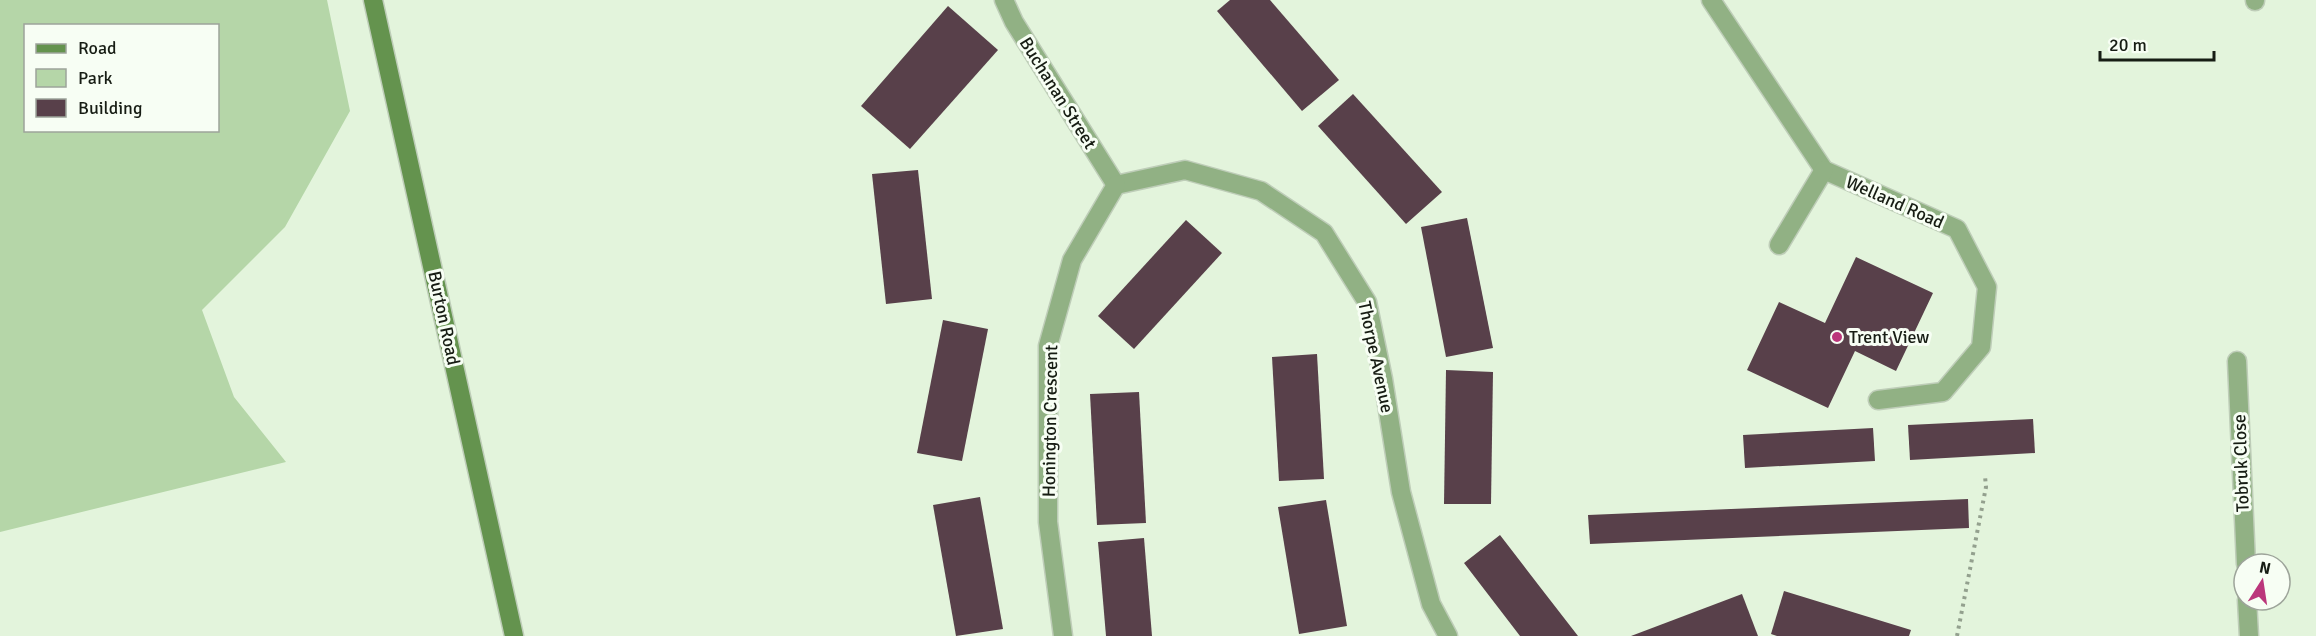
<svg xmlns="http://www.w3.org/2000/svg" width="2316" height="636" viewBox="0 0 2316 636" font-family="Signika,sans-serif">
  <style>
    .green { fill: #b5d6a8; fill-rule: evenodd }
    .building { fill: #58404a }
    .lines { fill: none; stroke-linecap: round; stroke-linejoin: round }
    .street-casing { stroke: #becdb8; stroke-width: 21 }
    .secondary-casing { stroke: #becdb8; stroke-width: 21 }
    .path { stroke: #93a08e; stroke-width: 4; stroke-dasharray: 3 4.5; stroke-linecap: butt }
    .street { stroke: #91b184; stroke-width: 18 }
    .secondary { stroke: #64934e; stroke-width: 18 }
    .poi-dot { fill: #bb367b; stroke: #f7fef4; stroke-width: 2 }
    .labels { text-anchor: middle; stroke-width: 6; stroke-linejoin: round; paint-order: stroke }
    .street-label { font-size: 18px; fill: #171d14; stroke: #f7fef4 }
    .poi-label { font-size: 18px; fill: #171d14; stroke: #f7fef4; text-anchor: start }
  </style>
  <rect width="100%" height="100%" fill="#e3f4dc"/>
  <path class="green" d="M 0,0 L 327,0 L 350,111 L 285,227 L 202,310 L 234,397 L 286,462 L 0,532 ZM 26,26 L 218,26 L 218,130 L 26,130 Z"/>
  <g class="building">
    <polygon points="1230,0 1270,0 1339,80 1302,111 1217,11"/>
    <polygon points="948,6 998,50 910,149 861,106"/>
    <polygon points="1353,94 1442,192 1406,224 1318,126"/>
    <polygon points="918,170 932,299 886,304 872,174"/>
    <polygon points="1467,218 1493,348 1446,357 1421,227"/>
    <polygon points="1186,220 1222,253 1134,349 1098,316"/>
    <polygon points="1856,257 1933,293 1896,371 1855,351 1828,408 1747,370 1779,302 1825,323"/>
    <polygon points="943,320 988,329 962,461 917,453"/>
    <polygon points="1317,354 1324,479 1279,481 1272,357"/>
    <polygon points="1446,370 1493,372 1491,504 1444,504"/>
    <polygon points="1139,392 1146,523 1097,525 1090,394"/>
    <polygon points="2033,419 2035,453 1910,460 1908,425"/>
    <polygon points="1873,428 1875,461 1745,468 1743,435"/>
    <polygon points="980,497 1003,629 956,636 933,505"/>
    <polygon points="1968,499 1969,528 1590,544 1588,515"/>
    <polygon points="1326,500 1347,626 1299,634 1278,507"/>
    <polygon points="1500,535 1540,587 1578,636 1520,636 1464,563"/>
    <polygon points="1144,538 1152,636 1106,636 1098,542"/>
    <polygon points="1784,591 1911,630 1909,636 1777,636 1771,634"/>
    <polygon points="1742,594 1758,636 1631,636"/>
  </g>
  <g class="lines">
    <g class="street-casing">
      <g id="street">
        <polyline points="1004,0 1014,22 1116,185"/>
        <polyline points="1711,0 1824,170 1957,229 1987,287 1981,347 1943,392 1878,400"/>
        <polyline points="2255,0 2255,1"/>
        <polyline points="1116,185 1185,170 1261,191 1324,233 1367,302 1383,379 1401,492 1431,604 1448,636"/>
        <polyline points="1779,245 1824,170"/>
        <polyline points="2237,361 2246,564"/>
        <polyline points="2247,600 2249,636"/>
        <polyline points="1063,636 1048,522 1048,346 1072,260 1116,185"/>
      </g>
    </g>
    <g class="secondary-casing">
      <polyline id="secondary" points="373,0 514,636"/>
    </g>
    <polyline class="path" points="1957,636 1986,487 1985,476"/>
    <use href="#street" class="street"/>
    <use href="#secondary" class="secondary"/>
  </g>
  <circle class="poi-dot" cx="1837" cy="337" r="6"/>
  <g class="labels">
    <g class="street-label">
      <text transform="translate(1058 93) rotate(58)" y="6">Buchanan Street</text>
      <text transform="translate(1895 202) rotate(24)" y="6">Welland Road</text>
      <text transform="translate(444 318) rotate(78)" y="6">Burton Road</text>
      <text transform="translate(1376 357) rotate(78)" y="6">Thorpe Avenue</text>
      <text transform="translate(1050 421) rotate(-89)" y="6">Honington Crescent</text>
      <text transform="translate(2241 463) rotate(-92)" y="6">Tobruk Close</text>
    </g>
    <g class="poi-label">
      <text x="1849" y="343">Trent View</text>
    </g>
  </g>
  <rect x="24" y="24" width="195" height="108" fill="#f7fef4" stroke="#9da49a" stroke-width="1.5"/>
  <rect x="36" y="44" width="30" height="9" fill="#64934e" stroke="#9da49a" stroke-width="1.5"/>
  <text x="78" y="54" font-size="18" fill="#171d14">Road</text>
  <rect x="36" y="69" width="30" height="18" fill="#b5d6a8" stroke="#9da49a" stroke-width="1.5"/>
  <text x="78" y="84" font-size="18" fill="#171d14">Park</text>
  <rect x="36" y="99" width="30" height="18" fill="#58404a" stroke="#9da49a" stroke-width="1.5"/>
  <text x="78" y="114" font-size="18" fill="#171d14">Building</text>
  <g transform="translate(2262 582) rotate(12)"><circle r="28" fill="#f7fef4" stroke="#9da49a" stroke-width="1.5"/>
  <path d="M0-4.5L10 22L0 15L-10 22Z" fill="#bb367b"/>
  <text y="-9" font-size="16" font-weight="bold" text-anchor="middle" fill="#171d14">N</text>
  </g>
  <path d="M2100 51v9h114v-9" fill="none" stroke="#171d14" stroke-width="3"/>
  <text x="2109" y="51" font-size="18" fill="#171d14" stroke="#f7fef4" stroke-width="4.5" paint-order="stroke">20 m</text>
</svg>
